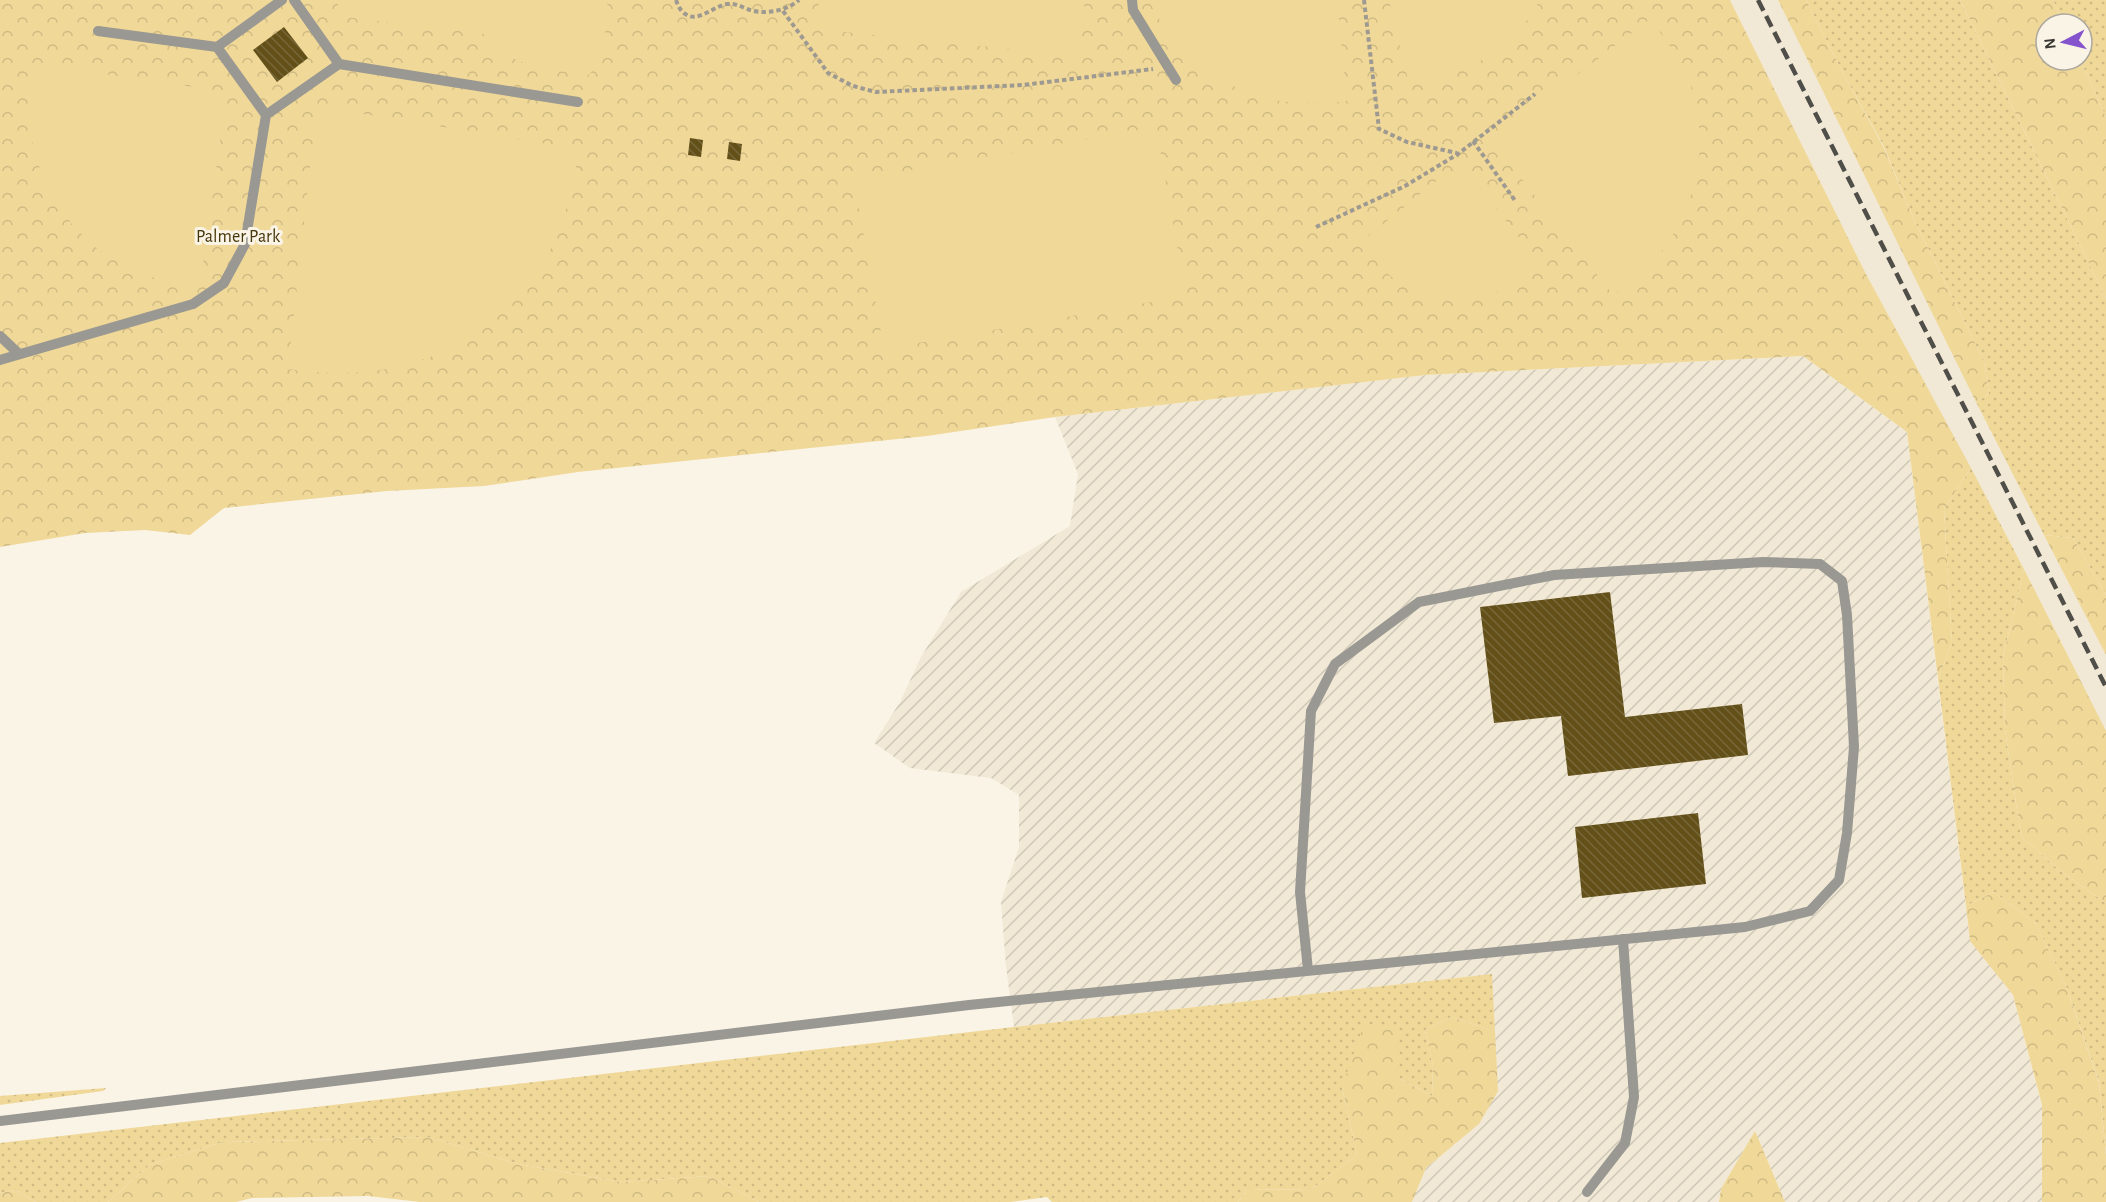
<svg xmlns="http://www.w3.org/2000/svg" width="2106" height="1202" viewBox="0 0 2106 1202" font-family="'Alegreya Sans',sans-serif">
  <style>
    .built { fill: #f1e9d5 }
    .industrial { fill: url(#industrial-furrows) }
    .grass { fill: url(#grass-dots) }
    .forest { fill: url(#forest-crowns) }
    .pitch { fill: #f0d898 }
    .building { fill: url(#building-back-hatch) }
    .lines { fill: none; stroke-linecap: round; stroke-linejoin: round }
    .path { stroke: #9e9a91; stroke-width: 4; stroke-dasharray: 4.5 3; stroke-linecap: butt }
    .lane { stroke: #9a9892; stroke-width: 10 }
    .rail { stroke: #504e48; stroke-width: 4.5; stroke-dasharray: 12 6; stroke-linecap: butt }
    .labels { text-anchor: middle; stroke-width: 6; stroke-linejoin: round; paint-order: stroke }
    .park-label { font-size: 18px; fill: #46370a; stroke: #faf4e7 }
  </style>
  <defs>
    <pattern id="industrial-furrows" width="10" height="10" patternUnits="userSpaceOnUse" patternTransform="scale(1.5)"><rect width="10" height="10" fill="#f1e9d5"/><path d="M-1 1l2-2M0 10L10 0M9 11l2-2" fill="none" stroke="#cfc8b7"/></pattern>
    <pattern id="grass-dots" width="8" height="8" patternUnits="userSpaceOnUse" patternTransform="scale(1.5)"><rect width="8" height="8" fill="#f0d898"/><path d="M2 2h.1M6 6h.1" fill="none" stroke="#cfba83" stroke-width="1.8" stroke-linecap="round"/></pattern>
    <pattern id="forest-crowns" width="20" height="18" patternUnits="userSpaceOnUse" patternTransform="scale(1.5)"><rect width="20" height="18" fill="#f0d898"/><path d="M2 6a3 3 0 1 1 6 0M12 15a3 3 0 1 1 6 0" fill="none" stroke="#cfba83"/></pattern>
    <pattern id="building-back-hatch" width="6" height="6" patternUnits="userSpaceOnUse" patternTransform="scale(1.5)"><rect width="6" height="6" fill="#635018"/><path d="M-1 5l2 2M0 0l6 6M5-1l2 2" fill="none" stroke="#76673a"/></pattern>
  </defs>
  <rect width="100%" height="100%" fill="#faf4e7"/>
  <polygon class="built" points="1730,0 1778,0 1793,30 1992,432 2106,655 2106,733 2018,557 1866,274"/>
  <polygon class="industrial" points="1803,356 1907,432 1970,940 2013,995 2042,1106 2042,1202 1785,1202 1755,1132 1721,1189 1719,1202 1412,1202 1426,1168 1479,1124 1492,974 1014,1027 1006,967 1001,902 1019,847 1019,795 991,778 910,768 874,743 900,702 921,657 961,592 1070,526 1078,474 1055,417 1426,375"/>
  <g class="grass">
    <polygon points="1806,0 1960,0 2106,298 2106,595 2073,538 2044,535 1976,402 1989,394 1984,361 1916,224 1883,145 1843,73"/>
    <polygon points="2053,0 2106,0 2106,117 2080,60 2082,60 2082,24 2064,24"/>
    <polygon points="1971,468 2024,569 2003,657 2005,730 2021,836 2059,870 2106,903 2106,1155 2099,1082 2066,986 2036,924 1994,892 1966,906 1938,679 1952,643 1944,509"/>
    <polygon points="1492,974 1495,1031 1451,1017 1425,1030 1433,1066 1432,1096 1397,1077 1342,1087 1357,1155 1312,1189 1247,1190 1238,1202 1052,1202 1047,1197 1010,1202 759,1202 709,1176 622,1182 518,1164 428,1137 223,1142 151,1164 108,1202 36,1202 15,1190 0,1193 0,1143 1014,1027"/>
    <polygon points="106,1088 103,1091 0,1105 0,1096"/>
  </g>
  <g class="forest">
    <polygon points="0,0 1730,0 1866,274 1971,468 1944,509 1952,643 1938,679 1907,432 1803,356 1426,375 1055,417 927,436 578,472 484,486 387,491 224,508 190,535 145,530 85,533 0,547"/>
    <polygon points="1778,0 1806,0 1843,73 1883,146 1916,224 1984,361 1989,394 1976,402"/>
    <polygon points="1960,0 2053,0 2064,24 2046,24 2046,60 2080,60 2106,117 2106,298"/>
    <polygon points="2044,535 2073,538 2106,595 2106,655"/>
    <polygon points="2024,569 2106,731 2106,903 2059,870 2021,836 2005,730 2003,657"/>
    <polygon points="1994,892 2036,924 2066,986 2099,1083 2106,1155 2106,1202 2042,1202 2042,1105 2013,995 1970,941 1966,906"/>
    <polygon points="1451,1017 1495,1031 1498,1091 1479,1124 1426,1168 1412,1202 1238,1202 1247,1190 1312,1189 1357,1155 1342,1087 1364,1024 1397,1028 1397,1077 1432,1096 1433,1066 1425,1030"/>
    <polygon points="1755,1131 1785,1202 1719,1202 1721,1189"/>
    <polygon points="428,1137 518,1164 622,1182 709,1176 759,1202 420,1202 368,1196 252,1198 236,1202 108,1202 151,1164 223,1142"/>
    <polygon points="15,1190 36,1202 0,1202 0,1193"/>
  </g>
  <g class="pitch">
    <polygon points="335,0 606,0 608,6 602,63 588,75 535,68 483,45 484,34 345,17"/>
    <polygon points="819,0 1085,0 1079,56 816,29"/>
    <path d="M 1149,0 L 1337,0 L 1347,101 C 1279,111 1218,92 1174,39 C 1164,27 1155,14 1149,0 Z"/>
    <path d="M 1389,0 L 1540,0 C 1513,50 1464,77 1409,84 Z"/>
    <path d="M 1650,19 C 1663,36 1676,52 1685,72 C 1714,134 1698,209 1655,260 C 1643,274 1628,285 1613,295 L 1500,151 L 1502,132 Z"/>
    <path d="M 35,64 L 214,90 L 225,105 L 200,285 C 181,283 163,282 146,275 C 78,251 35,189 29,119 C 27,101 31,82 35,64 Z"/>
    <path d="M 332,109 L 579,149 C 574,182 568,211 554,242 C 545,262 529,282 514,298 C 452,365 376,382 288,369 L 315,123 Z"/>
    <polygon points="1156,127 1186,296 884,349 854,180"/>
    <path d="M 1449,171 L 1469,173 L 1538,262 C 1527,273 1516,283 1502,290 C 1460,309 1408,298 1378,264 C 1372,257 1367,248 1362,241 Z"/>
  </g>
  <g class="building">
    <polygon points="284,27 308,58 277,82 253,50"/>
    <polygon points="690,138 703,140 701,157 688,155"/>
    <polygon points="729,142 742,144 740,161 727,159"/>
    <polygon points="1610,592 1625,717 1742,704 1748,755 1568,776 1561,716 1494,723 1480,607"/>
    <polygon points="1698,813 1706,884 1582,898 1575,827"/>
  </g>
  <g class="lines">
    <g class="path">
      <path d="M 676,0 C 678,6 681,12 687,15 C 699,22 714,6 727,4 C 738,3 744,9 754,11 C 770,14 787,10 799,0"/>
      <polyline points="1364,0 1379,129 1407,142 1457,153"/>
      <polyline points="783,11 828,73 853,86 876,92 1023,85 1153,69"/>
      <polyline points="1473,141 1516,202"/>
      <polyline points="1316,227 1405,186 1458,154 1535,94"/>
    </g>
    <g class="lane">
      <polyline points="294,0 339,64 578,102"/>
      <polyline points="1132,0 1133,10 1176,80"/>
      <polyline points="217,47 282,0"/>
      <polyline points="266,115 339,64"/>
      <polyline points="0,336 19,354"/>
      <polyline points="0,360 193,304 224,283 245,244 266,115 217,47 98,31"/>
      <polyline points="0,1121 969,1005 1745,927 1810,911 1839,880 1847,833 1854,747 1847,615 1842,581 1820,564 1763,562 1554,575 1419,602 1335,664 1311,711 1300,892 1308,970"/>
      <polyline points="1587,1192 1625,1143 1634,1097 1623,939"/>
    </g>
    <polyline class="rail" points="1758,0 2106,687"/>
  </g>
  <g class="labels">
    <g class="park-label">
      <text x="238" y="242">Palmer Park</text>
    </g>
  </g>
  <g transform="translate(2064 42) rotate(263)"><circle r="28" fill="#faf4e7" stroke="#ada89f" stroke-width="1.5"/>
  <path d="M0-4.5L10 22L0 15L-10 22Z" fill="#8554cc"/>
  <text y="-9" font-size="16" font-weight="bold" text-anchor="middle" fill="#393732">N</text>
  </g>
</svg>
